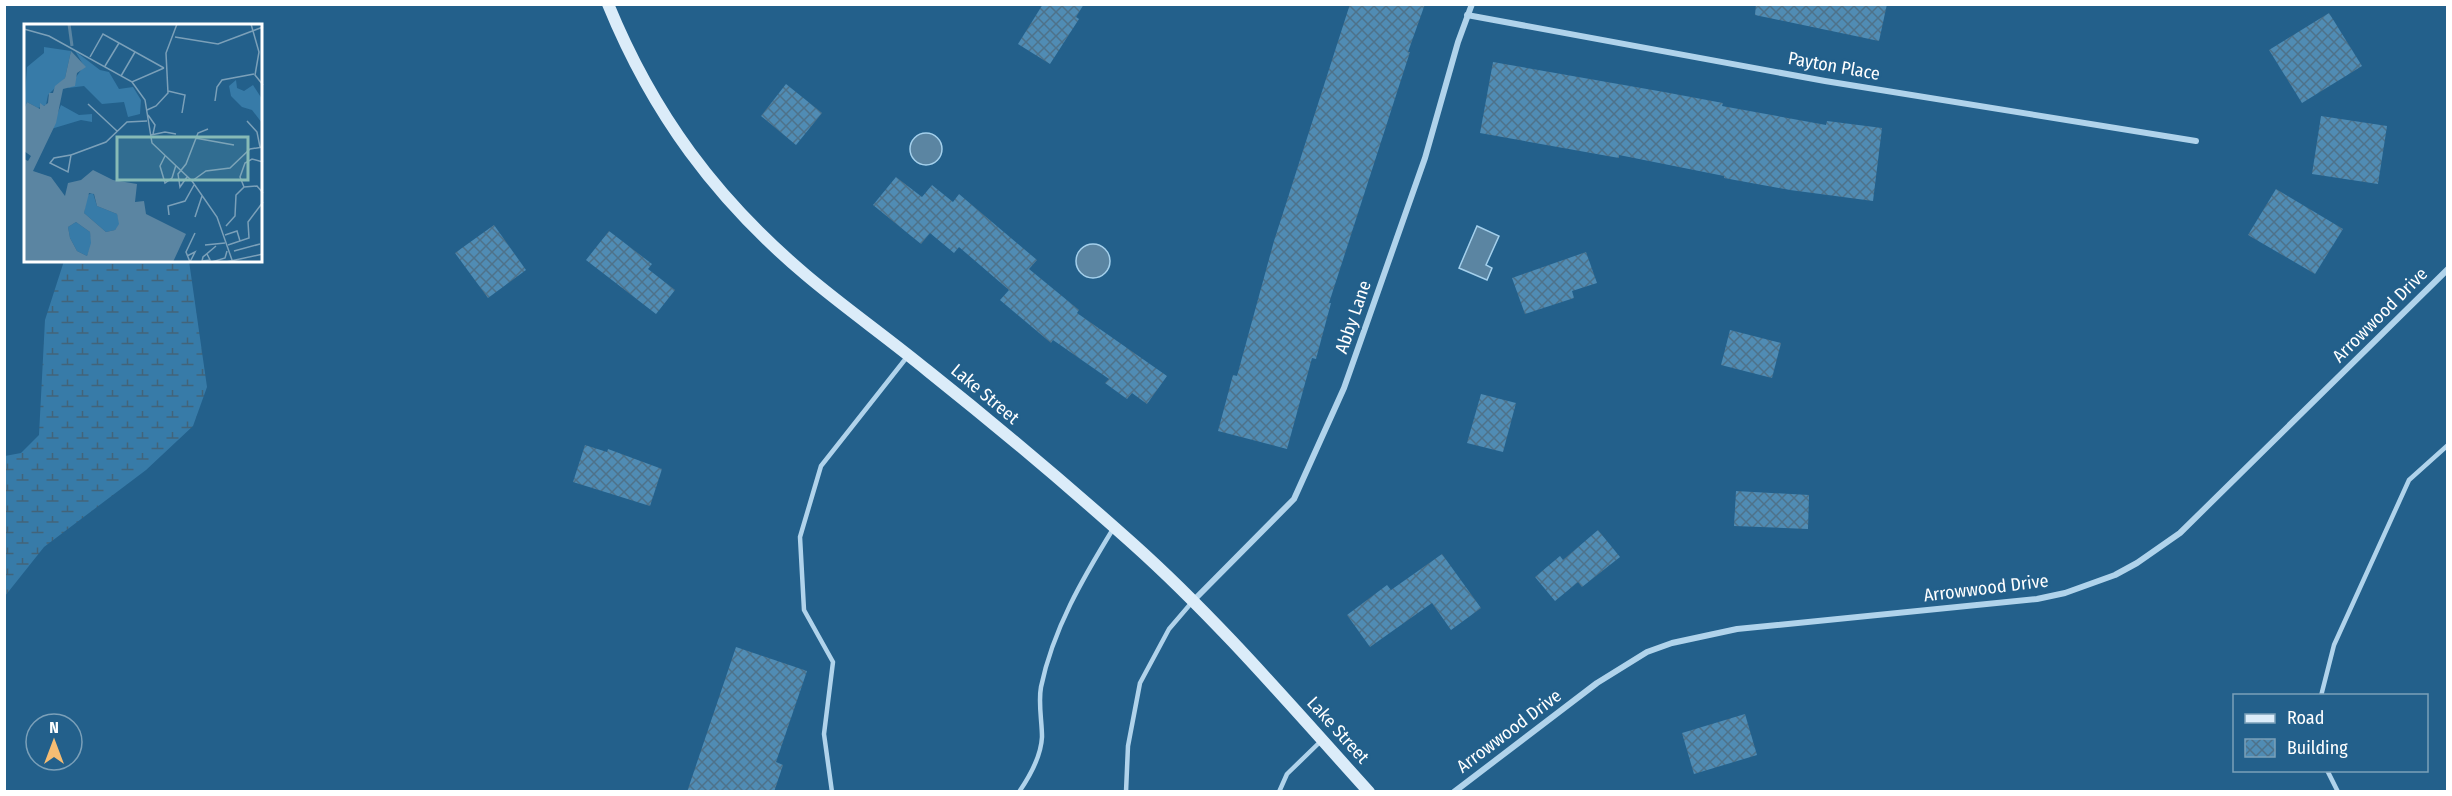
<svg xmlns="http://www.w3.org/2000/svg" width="2452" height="796" viewBox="0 0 2452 796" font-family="'Fira Sans Condensed',sans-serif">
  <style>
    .wetland { fill: url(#wetland-marsh) }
    .water { fill: #5b85a2; stroke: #a4d0ec; stroke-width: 1.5 }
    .building { fill: url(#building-cross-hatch) }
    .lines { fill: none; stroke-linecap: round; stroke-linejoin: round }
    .lane { stroke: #b0d3eb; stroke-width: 4.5 }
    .street { stroke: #b0d3eb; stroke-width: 6 }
    .secondary { stroke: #dbecf9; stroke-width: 12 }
    .labels { text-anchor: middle; stroke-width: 5; stroke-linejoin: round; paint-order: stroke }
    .street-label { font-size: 18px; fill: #fff; stroke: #23608b }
    .inset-river { fill: none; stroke: #5b85a2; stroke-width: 3 }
    .inset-road { fill: none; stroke: #7ba0b9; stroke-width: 1.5 }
    .view { fill: #87bab6; fill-opacity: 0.15; stroke: #87bab6; stroke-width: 3 }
    .inset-edge { fill: none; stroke: #fff; stroke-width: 3 }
  </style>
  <defs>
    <pattern id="wetland-marsh" width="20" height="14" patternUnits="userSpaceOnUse" patternTransform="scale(1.5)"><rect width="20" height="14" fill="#377ba8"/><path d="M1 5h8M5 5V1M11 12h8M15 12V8" fill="none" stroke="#42647a"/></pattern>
    <pattern id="building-cross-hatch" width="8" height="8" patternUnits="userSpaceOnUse" patternTransform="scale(1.5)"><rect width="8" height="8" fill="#508cb4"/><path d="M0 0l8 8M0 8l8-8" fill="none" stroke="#4e728a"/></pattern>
  </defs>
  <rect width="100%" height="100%" fill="#23608b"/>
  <polygon class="wetland" points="64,261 189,261 207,387 193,426 146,470 44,547 5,596 5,456 21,453 39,435 45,320"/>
  <g class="water">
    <circle cx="926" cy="149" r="16"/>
    <polygon points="1477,226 1499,236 1486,265 1492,268 1487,280 1459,268"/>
    <circle cx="1093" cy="261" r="17"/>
  </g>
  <g class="building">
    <polygon points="1043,4 1084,4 1076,17 1079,19 1050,64 1018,44"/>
    <polygon points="1350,4 1425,4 1408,52 1410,52 1329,303 1331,303 1316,359 1312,358 1287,449 1218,431 1233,375 1237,376 1274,241"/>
    <polygon points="1756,4 1887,4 1879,41 1755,15"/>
    <polygon points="2329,13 2362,66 2302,103 2269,50"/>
    <polygon points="1493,62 1664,92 1723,103 1722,106 1826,125 1827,121 1882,128 1873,201 1790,190 1724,178 1724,176 1619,155 1619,158 1480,133"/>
    <polygon points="786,84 822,113 796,145 761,116"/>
    <polygon points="2321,116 2387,126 2378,184 2312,174"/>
    <polygon points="896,177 922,197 932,185 953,202 959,194 1037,260 1029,269 1079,310 1077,313 1167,376 1147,404 1132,393 1127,399 1105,383 1109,379 1053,340 1051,343 1000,300 1009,290 959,247 954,253 930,233 921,244 873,205"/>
    <polygon points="2276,189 2343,229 2315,274 2248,235"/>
    <polygon points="494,225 526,270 488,298 455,253"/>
    <polygon points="609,231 652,264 648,269 675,290 656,314 586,260"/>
    <polygon points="1586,252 1597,283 1572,291 1574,298 1525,314 1512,278"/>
    <polygon points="1730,330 1781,343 1772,378 1721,365"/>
    <polygon points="1481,394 1516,403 1503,452 1467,443"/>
    <polygon points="585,445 607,452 608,449 662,469 650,506 573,482"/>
    <polygon points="1736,491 1809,495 1808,529 1734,526"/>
    <polygon points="1598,530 1620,557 1582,587 1578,582 1555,601 1535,577 1560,556 1563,560"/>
    <polygon points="1442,554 1481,608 1451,630 1432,603 1370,647 1347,615 1387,585 1391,590"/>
    <polygon points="736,647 807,671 776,762 783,765 774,792 687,792"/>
    <polygon points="1745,714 1757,755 1694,774 1682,733"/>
  </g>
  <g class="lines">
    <g class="lane">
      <polyline points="2321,696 2334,645 2409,480 2448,445"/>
      <polyline points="2327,770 2338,792"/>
      <polyline points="832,792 824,734 833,662 804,610 800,537 821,466 907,357"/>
      <path d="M 1019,792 C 1030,776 1041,757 1042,737 C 1042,721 1038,703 1041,687 C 1053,629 1083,578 1113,529"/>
      <polyline points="1126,792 1128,746 1140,683 1169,629 1193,601"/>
      <polyline points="1279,792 1287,774 1321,741"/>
    </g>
    <g class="street">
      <polyline points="1467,15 1825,81 2196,141"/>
      <polyline points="1193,601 1294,499 1344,388 1425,158 1458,42 1472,4"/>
      <polyline points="1454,792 1597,683 1647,652 1672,643 1737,629 2037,599 2065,593 2115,575 2137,563 2180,533 2448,269"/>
    </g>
    <path class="secondary" d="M 608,4 C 653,114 716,199 806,275 C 845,308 888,338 928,371 C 997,426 1066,484 1132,543 C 1217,619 1292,707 1369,792"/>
  </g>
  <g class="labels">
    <g class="street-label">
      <text transform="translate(1834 66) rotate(10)" y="6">Payton Place</text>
      <text transform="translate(2380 315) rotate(-45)" y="6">Arrowwood Drive</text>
      <text transform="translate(1353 317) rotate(-71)" y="6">Abby Lane</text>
      <text transform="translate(985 394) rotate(40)" y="6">Lake Street</text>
      <text transform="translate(1986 588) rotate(-7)" y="6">Arrowwood Drive</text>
      <text transform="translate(1338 730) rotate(48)" y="6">Lake Street</text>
      <text transform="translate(1509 731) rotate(-37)" y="6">Arrowwood Drive</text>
    </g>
  </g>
  <g transform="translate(24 24)">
    <rect width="238" height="238" fill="#23608b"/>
    <path d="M 20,23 L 47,27 L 41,54 L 24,71 L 22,81 L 14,84 L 3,78 L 0,85 L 3,43 L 20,29 ZM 51,27 L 76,46 L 85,48 L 95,65 L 109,63 L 117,76 L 116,90 L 104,93 L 100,78 L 78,80 L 60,62 L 44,64 L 60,42 ZM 212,56 L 213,64 L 220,67 L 229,61 L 238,75 L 238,99 L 228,86 L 218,83 L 207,72 L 205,62 ZM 37,81 L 55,91 L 68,90 L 68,98 L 57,96 L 27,105 Z" fill="#377ba8"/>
    <path d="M 69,169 L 73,182 L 93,190 L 96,200 L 91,206 L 82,208 L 60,189 L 63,171 ZM 52,198 L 66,208 L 68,219 L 63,232 L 53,227 L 46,214 L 44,203 Z" fill="#377ba8"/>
    <path d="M 47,27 L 62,43 L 53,49 L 51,62 L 39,65 L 32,99 L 9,147 L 27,153 L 41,172 L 44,159 L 57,156 L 69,146 L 89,156 L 113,160 L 111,178 L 120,177 L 122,190 L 162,210 L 149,238 L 0,238 L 0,135 L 4,137 L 7,132 L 0,127 L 0,85 L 3,78 L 16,85 L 16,79 L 20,82 L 24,79 L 25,69 L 29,69 L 31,62 L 41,54 ZM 65,169 L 70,170 L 73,182 L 93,190 L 95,200 L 91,206 L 82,208 L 60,189 ZM 52,198 L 66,208 L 67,219 L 63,232 L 53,227 L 46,214 L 44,203 Z" fill="#5b85a2" fill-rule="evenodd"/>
    <path class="inset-river" d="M 45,0 L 48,22"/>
    <path class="inset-road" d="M 227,0 L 235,28 L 231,51 L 239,61M 0,5 L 25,12 L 108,58 L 140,44M 151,13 L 194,20 L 239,3M 66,33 L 79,10 L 140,44M 81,42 L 95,19M 97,52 L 111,28M 108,58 L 121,76 L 128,119 L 168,157 L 193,193 L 208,236M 144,67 L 161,71 L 158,89M 191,77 L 193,63 L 198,56 L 230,50M 64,80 L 93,107M 123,86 L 132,82 L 144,69 L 142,29 L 153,0M 124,91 L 131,101 L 129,110M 223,97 L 233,108 L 236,123M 127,111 L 141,108 L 152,110M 171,114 L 210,121M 47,131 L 82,118 L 103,98 L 123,97M 47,131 L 44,148 L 26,139 L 30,134 ZM 141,132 L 136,142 L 141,159 L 148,154 L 152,141M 163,153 L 156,163 L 154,150 L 162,140 L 174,109 L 184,105M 168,157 L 182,147 L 206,144 L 226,125 L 239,123M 220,163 L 233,162 L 239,169M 145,191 L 144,182 L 161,177 L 170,161M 171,193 L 178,172M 202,202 L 211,192 L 212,171 L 220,163 L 216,153 L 221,139 L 228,135 L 239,138M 201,211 L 213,207 L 216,217M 181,221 L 201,219M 204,221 L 225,214 L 224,198 L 239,178M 210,227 L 236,220M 183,230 L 186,236 L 178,237 L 179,233 L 192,222M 163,232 L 171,228 L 166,238M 166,238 L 162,228 L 171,209M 188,238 L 201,234 L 203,227M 202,238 L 239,230"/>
    <path class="view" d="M 93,113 L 224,113 L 224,156 L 93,156 Z"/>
    <rect width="238" height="238" class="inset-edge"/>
  </g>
  <rect width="2452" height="796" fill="none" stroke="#ffffff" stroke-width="12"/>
  <rect x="2233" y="694" width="195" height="78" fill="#23608b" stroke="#7ba0b9" stroke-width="1.5"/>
  <rect x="2245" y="714" width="30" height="9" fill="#dbecf9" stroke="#7ba0b9" stroke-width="1.5"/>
  <text x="2287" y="724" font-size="18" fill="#ffffff">Road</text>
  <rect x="2245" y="739" width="30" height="18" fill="url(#building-cross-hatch)" stroke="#7ba0b9" stroke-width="1.5"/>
  <text x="2287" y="754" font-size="18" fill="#ffffff">Building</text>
  <g transform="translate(54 742)"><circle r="28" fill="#23608b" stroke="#7ba0b9" stroke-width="1.5"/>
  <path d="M0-4.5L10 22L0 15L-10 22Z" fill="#f6bd73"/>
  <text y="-9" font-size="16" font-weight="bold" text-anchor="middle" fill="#ffffff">N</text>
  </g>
</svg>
